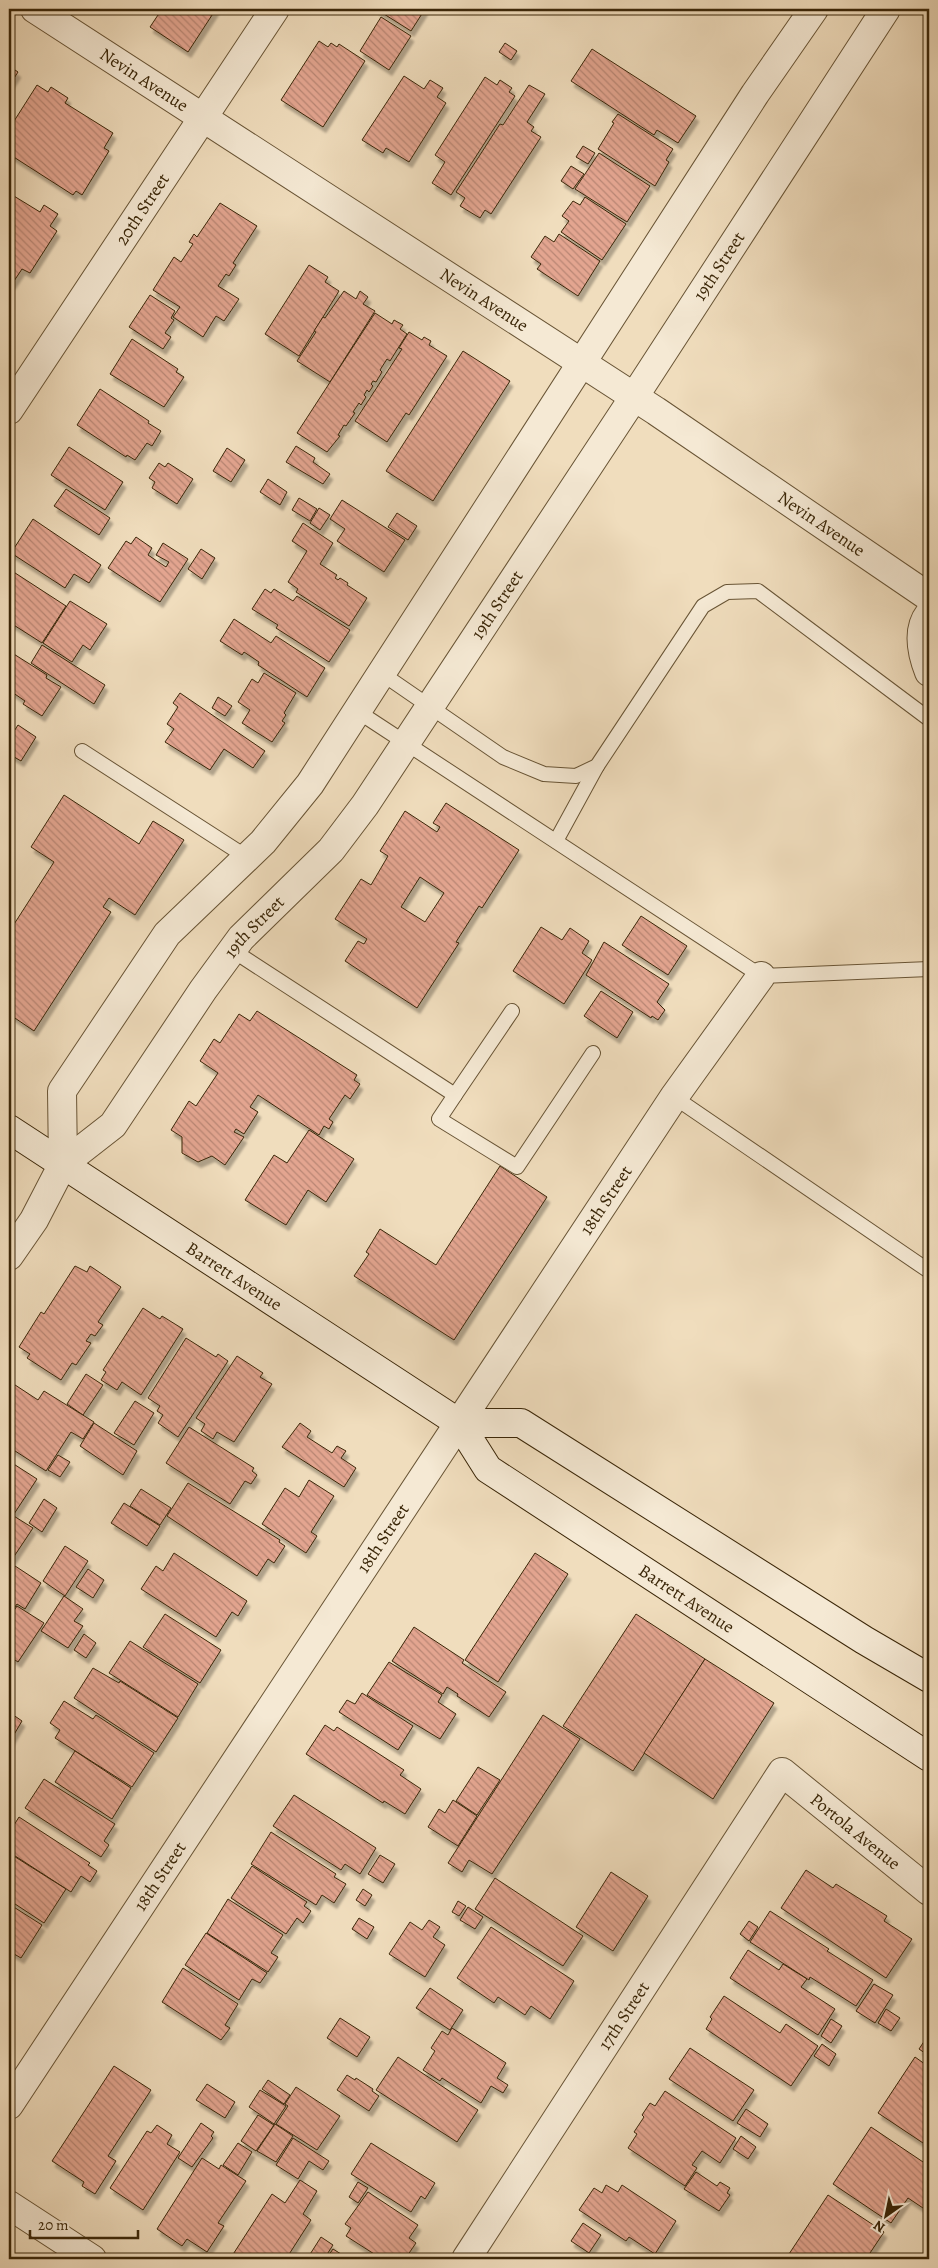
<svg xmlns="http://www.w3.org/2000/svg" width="938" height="2268" viewBox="0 0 938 2268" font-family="Alegreya,serif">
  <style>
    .building { fill: url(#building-back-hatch); stroke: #3a2608; fill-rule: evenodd; filter: url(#shadow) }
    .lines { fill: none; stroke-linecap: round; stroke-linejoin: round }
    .lane-casing { stroke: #685435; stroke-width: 16 }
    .street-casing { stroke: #685435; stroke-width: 30 }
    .secondary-casing { stroke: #3a2608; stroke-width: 30 }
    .lane { stroke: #f5e9d4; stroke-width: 14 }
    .street { stroke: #f5e9d4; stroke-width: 28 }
    .secondary { stroke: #f5e9d4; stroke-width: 28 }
    .labels { text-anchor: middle; stroke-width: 4.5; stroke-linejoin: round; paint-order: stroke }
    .street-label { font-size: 18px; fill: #3a2608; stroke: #f5e9d4 }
  </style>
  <defs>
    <pattern id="building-back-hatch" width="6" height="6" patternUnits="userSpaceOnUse" patternTransform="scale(1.25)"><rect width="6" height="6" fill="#e3a590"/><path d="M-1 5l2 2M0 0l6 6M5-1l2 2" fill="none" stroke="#b98674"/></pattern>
    <filter id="shadow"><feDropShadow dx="3" dy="5.5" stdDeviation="1" flood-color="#0004"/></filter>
  </defs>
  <rect width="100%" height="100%" fill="#f0ddbd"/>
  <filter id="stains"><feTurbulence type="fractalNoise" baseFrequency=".004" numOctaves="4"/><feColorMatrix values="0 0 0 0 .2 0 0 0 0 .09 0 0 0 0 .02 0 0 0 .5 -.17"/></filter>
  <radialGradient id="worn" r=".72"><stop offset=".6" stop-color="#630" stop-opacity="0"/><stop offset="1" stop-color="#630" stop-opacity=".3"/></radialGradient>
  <g class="building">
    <polygon points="162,9 216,9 188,52 150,27"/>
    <polygon points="376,9 425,9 411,31"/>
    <polygon points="381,17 411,36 389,70 360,51"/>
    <polygon points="319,41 328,47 331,43 337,47 339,44 365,61 323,127 281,100"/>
    <polygon points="505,43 517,51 511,60 499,52"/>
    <polygon points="592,49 696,116 678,143 657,130 654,135 571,81"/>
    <polygon points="9,66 18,72 9,86"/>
    <polygon points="404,76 424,89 430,80 443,88 437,97 446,103 409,162 386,148 383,153 362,140"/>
    <polygon points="485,77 497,85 500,80 512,88 509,92 515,96 451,195 432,183 445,162 435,155"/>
    <polygon points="37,85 48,92 51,87 68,98 65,103 113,133 104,148 109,151 82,195 76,191 73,195 9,154 9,129"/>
    <polygon points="529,85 545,94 527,122 534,127 531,131 541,137 491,214 485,210 480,218 460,206 465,198 456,192 500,124 503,125"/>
    <polygon points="618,114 673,149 666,160 669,162 655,186 598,149 614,123 612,122"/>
    <polygon points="583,146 595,153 588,164 576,157"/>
    <polygon points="599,153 650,186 627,222 575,189"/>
    <polygon points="571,166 584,174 573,189 561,181"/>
    <polygon points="9,193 40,212 44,205 58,214 50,226 57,231 30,273 22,269 12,284 9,281"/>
    <polygon points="585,197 626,224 602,260 561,232 569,221 562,216 573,201 580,205"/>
    <polygon points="220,203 257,226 233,263 236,265 229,276 226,274 218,286 239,299 224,321 216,316 203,337 173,317 180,307 153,290 174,257 181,262 193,244 189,242 194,234 197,237"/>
    <polygon points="559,234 600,261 578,296 537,269 541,264 531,257 545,236 554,242"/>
    <polygon points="309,265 328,277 325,282 339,291 299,356 265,334"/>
    <polygon points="344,291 356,299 360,291 368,297 363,304 375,311 330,382 297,361 316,332 314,331 323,317 325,318"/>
    <polygon points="150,295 175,311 171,318 174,320 165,333 171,337 163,349 129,327"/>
    <polygon points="375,313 392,324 394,320 403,325 400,329 407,334 390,361 387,359 380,370 382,372 376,382 373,381 371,384 373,386 369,392 367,390 364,395 366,397 361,405 359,403 353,412 355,413 346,426 344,425 338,435 340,436 327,452 297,433"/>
    <polygon points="409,332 422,340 424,337 431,341 429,345 447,356 409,415 406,413 387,442 355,421 402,349 399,348"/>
    <polygon points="132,339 178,369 176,372 184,377 164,407 110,374"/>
    <polygon points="463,351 510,381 433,501 386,471"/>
    <polygon points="100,389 149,421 148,423 161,431 152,446 147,443 135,460 127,455 126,457 77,425"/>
    <polygon points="296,446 315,458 313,462 330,474 323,484 286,462"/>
    <polygon points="69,447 123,482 105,510 51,475"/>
    <polygon points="227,448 245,460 231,482 213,471"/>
    <polygon points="159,463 165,467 168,463 193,479 177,504 152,488 155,482 149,478"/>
    <polygon points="268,479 287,492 280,505 260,492"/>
    <polygon points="66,489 110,518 99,535 54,506"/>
    <polygon points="299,498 317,509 310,521 292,510"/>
    <polygon points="342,500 405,540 384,572 337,541 345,529 330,519"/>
    <polygon points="319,508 330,515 320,530 310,523"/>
    <polygon points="397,513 417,526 408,540 388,527"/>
    <polygon points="33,519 101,565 89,583 74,574 65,588 11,553"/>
    <polygon points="303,523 333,543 320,564 337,575 335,578 338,580 340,578 348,583 347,585 367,598 349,626 296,592 298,589 288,582 307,551 292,541"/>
    <polygon points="136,537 152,548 148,555 166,567 169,562 156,555 163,543 188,559 160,602 108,568 126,541 131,544"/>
    <polygon points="201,549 215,558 202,579 188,569"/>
    <polygon points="9,569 66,606 42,643 9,622"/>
    <polygon points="265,589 271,593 274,589 293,601 297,596 350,630 329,662 276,628 278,625 252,609"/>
    <polygon points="70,601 107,624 90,650 83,645 72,662 43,643"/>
    <polygon points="234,619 271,643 276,636 325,668 307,697 258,665 259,662 244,652 242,655 220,641"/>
    <polygon points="42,645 105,685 94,704 31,663"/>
    <polygon points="9,651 47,675 46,678 61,687 42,716 23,704 25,701 9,690"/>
    <polygon points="264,673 296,693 284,713 286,715 282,721 285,723 272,742 242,723 250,710 238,702 252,679 258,683"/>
    <polygon points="180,693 265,751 253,768 224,749 210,770 165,742 174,729 167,724 178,707 173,703"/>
    <polygon points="218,697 232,706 225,716 212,708"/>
    <polygon points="18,725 36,737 21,761 9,754 9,739"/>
    <polygon points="64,795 139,844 153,821 184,840 135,915 109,898 103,907 111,912 34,1031 9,1014 9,932 54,862 31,847"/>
    <path d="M 446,803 L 519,850 L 482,908 L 479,906 L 456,942 L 459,943 L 417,1008 L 345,961 L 358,941 L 364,944 L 367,939 L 335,919 L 361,879 L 371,885 L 388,856 L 380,851 L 405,811 L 437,832 L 440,827 L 433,823 ZM 420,877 L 444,893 L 425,922 L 401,907 Z"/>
    <polygon points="641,916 687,946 668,975 622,945"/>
    <polygon points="541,927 562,940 570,928 589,941 582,953 592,960 564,1004 513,971"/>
    <polygon points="604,942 669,984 657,1002 665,1010 658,1020 652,1016 651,1018 586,975"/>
    <polygon points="601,991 633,1012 617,1038 584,1016"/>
    <polygon points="257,1011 357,1075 354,1080 360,1084 350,1099 345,1095 329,1119 333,1122 329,1129 324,1126 319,1135 258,1095 250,1107 258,1112 244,1134 236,1129 234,1132 244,1137 225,1165 212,1156 198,1162 182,1153 182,1137 171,1130 189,1101 196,1106 218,1073 200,1061 214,1039 220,1043 239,1014 250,1021"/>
    <polygon points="309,1130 354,1159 326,1202 308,1190 286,1225 245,1200 274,1155 287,1163"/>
    <polygon points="500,1166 547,1197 454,1340 354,1276 369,1254 366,1252 380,1229 436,1265"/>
    <polygon points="75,1266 87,1272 90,1266 121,1287 98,1322 103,1325 95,1336 91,1334 86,1341 91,1343 76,1365 72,1363 61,1380 27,1358 30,1354 19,1347 41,1312 44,1314"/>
    <polygon points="143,1308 160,1319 162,1316 183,1329 141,1395 122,1382 117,1390 101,1380 106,1372 103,1370"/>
    <polygon points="186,1338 216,1357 218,1354 228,1361 178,1437 158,1423 163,1415 157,1411 160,1406 148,1398"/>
    <polygon points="237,1356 263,1373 260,1377 272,1384 234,1442 217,1432 213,1439 201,1431 205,1424 196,1418"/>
    <polygon points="86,1374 103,1385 83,1415 67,1404"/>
    <polygon points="9,1381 38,1400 44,1391 94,1422 83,1439 71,1432 46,1471 9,1447"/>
    <polygon points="135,1401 154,1413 134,1445 114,1433"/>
    <polygon points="94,1423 137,1451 123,1475 80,1446"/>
    <polygon points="300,1423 311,1431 307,1437 332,1453 337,1446 346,1451 341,1458 356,1468 344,1487 282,1447"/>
    <polygon points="189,1427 254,1468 252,1471 257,1475 251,1484 245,1481 230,1504 166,1463"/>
    <polygon points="58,1455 70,1462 60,1477 48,1470"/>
    <polygon points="9,1461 37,1479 14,1514 9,1510"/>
    <polygon points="309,1480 334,1496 311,1532 317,1536 306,1553 262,1524 285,1488 299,1497"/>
    <polygon points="188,1483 280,1540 279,1542 285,1546 274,1563 268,1559 257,1576 167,1516"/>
    <polygon points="141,1489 171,1508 160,1525 130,1506"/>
    <polygon points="44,1499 57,1508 42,1532 29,1523"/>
    <polygon points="124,1503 160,1526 147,1546 111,1523"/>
    <polygon points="9,1513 33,1528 11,1561 9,1560"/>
    <polygon points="65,1546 88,1561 65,1596 43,1581"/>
    <polygon points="174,1553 247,1601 238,1616 232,1612 216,1637 141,1589 156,1566 163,1571"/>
    <polygon points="535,1553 568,1574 498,1682 465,1660"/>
    <polygon points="9,1562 41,1583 25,1609 17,1604 9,1616"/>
    <polygon points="88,1569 104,1580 93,1598 76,1587"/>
    <polygon points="64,1596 83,1609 74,1621 83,1626 68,1648 41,1631"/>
    <polygon points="17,1606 44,1623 18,1662 9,1656 9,1618"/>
    <polygon points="165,1614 221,1650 200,1683 143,1647"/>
    <polygon points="636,1614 705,1659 633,1771 563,1726"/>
    <polygon points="414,1627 464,1660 462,1663 506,1692 489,1717 457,1696 458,1694 447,1687 443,1694 392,1661"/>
    <polygon points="84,1634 96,1643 86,1658 74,1650"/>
    <polygon points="130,1641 198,1684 178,1717 109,1673"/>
    <polygon points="705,1659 774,1703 713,1799 644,1753"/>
    <polygon points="389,1662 442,1695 438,1702 456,1714 440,1739 367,1695"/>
    <polygon points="93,1668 119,1683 120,1681 178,1718 156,1752 74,1698"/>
    <polygon points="362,1693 413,1726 398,1750 339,1712 347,1700 355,1704"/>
    <polygon points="64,1701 93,1719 96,1715 154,1753 132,1787 55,1738 60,1730 50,1723"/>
    <polygon points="9,1712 22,1721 9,1743"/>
    <polygon points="543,1715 580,1739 492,1874 469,1860 462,1872 448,1863"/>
    <polygon points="325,1725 334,1731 337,1727 404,1770 400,1775 421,1789 405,1814 384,1801 383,1803 306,1754"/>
    <polygon points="75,1751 131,1788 112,1819 55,1782"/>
    <polygon points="478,1767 500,1780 477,1815 456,1801"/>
    <polygon points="44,1779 115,1824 104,1841 109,1845 101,1857 25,1808"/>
    <polygon points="294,1795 376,1848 360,1874 345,1864 341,1870 273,1826"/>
    <polygon points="453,1800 477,1816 458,1846 428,1827 439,1809 445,1813"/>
    <polygon points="19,1817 90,1863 88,1865 97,1871 90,1882 81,1876 71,1892 9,1852 9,1833"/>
    <polygon points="271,1832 336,1874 334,1877 346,1884 334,1903 322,1895 316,1905 251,1864"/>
    <polygon points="9,1853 66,1889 44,1923 9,1900"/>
    <polygon points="380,1855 395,1864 383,1883 368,1874"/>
    <polygon points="252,1866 307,1902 304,1906 311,1911 303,1923 297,1918 286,1934 231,1898"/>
    <polygon points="806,1870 833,1888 836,1884 887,1916 884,1921 912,1939 886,1978 781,1908"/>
    <polygon points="611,1872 648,1896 613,1951 576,1927"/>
    <polygon points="495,1878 583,1936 563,1966 475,1909"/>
    <polygon points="363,1889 372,1895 365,1906 356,1900"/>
    <polygon points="228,1899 283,1935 271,1953 278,1957 268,1972 207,1933"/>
    <polygon points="458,1901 466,1906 459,1916 452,1912"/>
    <polygon points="9,1904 42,1925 21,1958 9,1951"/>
    <polygon points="468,1907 483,1917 475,1929 460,1920"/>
    <polygon points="770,1911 829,1949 827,1951 873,1980 856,2006 810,1977 809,1980 750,1942"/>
    <polygon points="359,1918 374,1927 367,1939 352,1929"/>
    <polygon points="429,1920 440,1927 433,1937 445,1945 425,1977 389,1954 410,1922 422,1930"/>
    <polygon points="749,1921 758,1927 749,1941 740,1934"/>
    <polygon points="491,1927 574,1981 550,2019 531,2006 525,2015 498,1997 494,2003 457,1978"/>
    <polygon points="206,1933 267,1973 260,1983 252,1979 239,2000 185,1965"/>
    <polygon points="748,1950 779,1970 783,1964 807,1979 801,1987 835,2009 818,2035 730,1978"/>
    <polygon points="183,1968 238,2004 225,2025 230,2028 221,2040 162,2002"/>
    <polygon points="874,1984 893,1995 875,2023 856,2011"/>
    <polygon points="430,1988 463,2010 450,2030 416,2008"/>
    <polygon points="724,1996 780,2033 786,2024 818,2046 791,2086 706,2029 712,2019 710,2017"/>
    <polygon points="886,2009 900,2018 891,2031 878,2023"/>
    <polygon points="340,2018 370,2037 357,2057 327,2038"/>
    <polygon points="831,2019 842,2026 831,2043 821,2036"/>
    <polygon points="452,2028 506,2063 497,2078 508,2085 503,2093 491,2086 481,2103 442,2078 440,2081 423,2070 435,2051 431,2048 442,2031 448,2035"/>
    <polygon points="929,2034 929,2056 919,2049"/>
    <polygon points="822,2044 836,2054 829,2066 814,2056"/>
    <polygon points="690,2048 754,2090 733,2121 669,2079"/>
    <polygon points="398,2057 478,2110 457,2142 376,2090"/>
    <polygon points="915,2057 929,2067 929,2147 878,2113"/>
    <polygon points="114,2066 151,2090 108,2156 116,2161 95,2194 82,2186 84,2182 52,2161"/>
    <polygon points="347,2075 355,2080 356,2078 373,2089 372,2091 379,2096 369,2111 337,2090"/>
    <polygon points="268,2080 290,2095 284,2104 262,2089"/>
    <polygon points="207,2084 235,2102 225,2118 196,2100"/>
    <polygon points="296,2087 340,2116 317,2150 276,2124 288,2106 285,2104"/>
    <polygon points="260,2090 286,2106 274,2124 249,2107"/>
    <polygon points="665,2091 736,2138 720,2163 702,2151 692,2165 697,2168 685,2186 628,2148 637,2134 634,2132 644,2117 642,2115 650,2103 655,2106"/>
    <polygon points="746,2109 768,2124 760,2137 737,2123"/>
    <polygon points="258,2115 274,2125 256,2151 241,2141"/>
    <polygon points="201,2123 214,2132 211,2136 213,2138 192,2167 178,2158"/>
    <polygon points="275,2124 293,2136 276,2162 257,2151"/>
    <polygon points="157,2125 172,2135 167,2144 180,2152 143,2210 110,2188 147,2131 151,2133"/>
    <polygon points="871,2127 929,2166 929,2212 908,2198 891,2223 833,2184"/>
    <polygon points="741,2136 756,2147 748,2159 733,2149"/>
    <polygon points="293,2138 329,2161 323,2170 309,2161 298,2179 276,2165"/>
    <polygon points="238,2143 252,2152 238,2175 223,2165"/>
    <polygon points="371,2143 435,2183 425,2199 421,2196 411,2212 351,2174"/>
    <polygon points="202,2158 219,2169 221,2165 246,2181 218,2223 224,2226 207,2252 187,2239 182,2246 157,2229"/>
    <polygon points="696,2172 717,2186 720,2182 730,2188 727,2193 730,2195 719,2211 684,2189"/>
    <polygon points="300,2180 317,2191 303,2214 311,2220 286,2259 230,2259 272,2194 285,2203"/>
    <polygon points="358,2182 368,2188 358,2203 349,2197"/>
    <polygon points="606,2185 618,2192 622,2185 676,2221 655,2254 629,2237 626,2241 579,2210 594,2188 602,2193"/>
    <polygon points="368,2192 418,2225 409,2238 416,2243 405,2259 382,2259 346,2236 351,2228 345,2224"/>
    <polygon points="828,2195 884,2232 868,2256 872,2259 796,2259 789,2254"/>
    <polygon points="583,2223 601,2235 589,2253 571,2241"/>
    <polygon points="321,2237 333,2245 324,2259 307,2259"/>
    <polygon points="333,2249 349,2259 326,2259"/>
  </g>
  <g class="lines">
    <g class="lane-casing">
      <g id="lane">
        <polyline points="381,673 503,757 544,774 576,776 597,766 703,606 727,592 758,591 929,719"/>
        <polyline points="357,711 761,976 929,969"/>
        <polyline points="82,751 248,858"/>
        <polyline points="556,841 597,766"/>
        <polyline points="232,950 455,1095 512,1011"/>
        <polyline points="455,1095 439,1119 517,1167 593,1053"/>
        <polyline points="674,1097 929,1271"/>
      </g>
    </g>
    <g class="street-casing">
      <g id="street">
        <path id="s1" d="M 35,9 L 656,411 L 929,597"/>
        <path id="s2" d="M 9,410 L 275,9"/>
        <path d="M 929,614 C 916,631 922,654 929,672"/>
        <polyline points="63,1164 62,1091 167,934 263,842 310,784 755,94 814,9"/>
        <path id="s3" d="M 9,1256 L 34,1220 L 63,1164 L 113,1125 L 203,990 L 241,938 L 331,850 L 365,805 L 634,397 L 886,9"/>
        <path id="s4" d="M 9,2105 L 674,1097 L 761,976"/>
        <polyline points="9,2205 92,2259"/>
        <path id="s5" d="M 466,2259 L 782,1772 L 929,1891"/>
      </g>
    </g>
    <g class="secondary-casing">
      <g id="secondary">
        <path id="s6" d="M 9,1129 L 459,1423 L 488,1469 L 929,1757"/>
        <polyline points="459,1423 521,1423 864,1640 929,1678"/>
      </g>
    </g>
    <use href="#lane" class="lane"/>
    <use href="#street" class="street"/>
    <use href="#secondary" class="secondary"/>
  </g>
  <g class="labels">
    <g class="street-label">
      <text dy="6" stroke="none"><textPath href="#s1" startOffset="130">Nevin Avenue</textPath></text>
      <text dy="6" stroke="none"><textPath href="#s2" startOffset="241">20th Street</textPath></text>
      <text dy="6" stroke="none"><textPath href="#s3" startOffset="1224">19th Street</textPath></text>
      <text dy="6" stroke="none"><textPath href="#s1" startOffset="535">Nevin Avenue</textPath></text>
      <text dy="6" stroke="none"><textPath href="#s1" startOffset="940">Nevin Avenue</textPath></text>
      <text dy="6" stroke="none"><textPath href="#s3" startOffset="819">19th Street</textPath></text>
      <text dy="6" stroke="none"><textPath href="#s3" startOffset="414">19th Street</textPath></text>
      <text dy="6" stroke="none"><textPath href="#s4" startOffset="1084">18th Street</textPath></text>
      <text dy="6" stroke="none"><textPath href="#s6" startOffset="269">Barrett Avenue</textPath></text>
      <text dy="6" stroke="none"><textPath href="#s4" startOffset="679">18th Street</textPath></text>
      <text dy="6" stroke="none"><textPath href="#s6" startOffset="829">Barrett Avenue</textPath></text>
      <text dy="6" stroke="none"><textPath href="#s5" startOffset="675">Portola Avenue</textPath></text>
      <text dy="6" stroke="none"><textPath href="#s4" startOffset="274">18th Street</textPath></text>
      <text dy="6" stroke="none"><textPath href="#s5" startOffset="290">17th Street</textPath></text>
    </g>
  </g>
  <rect width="938" height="2268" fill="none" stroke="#f0ddbd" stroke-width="30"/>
  <rect x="10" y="10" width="918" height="2248" fill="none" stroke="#3a2608" stroke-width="2.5"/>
  <rect x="15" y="15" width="908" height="2238" fill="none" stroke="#3a2608"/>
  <g transform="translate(886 2216) rotate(213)" stroke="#f5e9d4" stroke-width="4" paint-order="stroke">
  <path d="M0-4L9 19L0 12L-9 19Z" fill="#3a2608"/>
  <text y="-8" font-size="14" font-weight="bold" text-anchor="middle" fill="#3a2608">N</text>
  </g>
  <path d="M30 2230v8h108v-8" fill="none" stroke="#3a2608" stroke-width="2.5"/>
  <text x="38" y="2230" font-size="15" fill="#3a2608" stroke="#f5e9d4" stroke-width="4" paint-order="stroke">20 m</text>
  <rect width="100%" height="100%" filter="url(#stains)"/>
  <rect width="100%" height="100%" fill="url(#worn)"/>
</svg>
